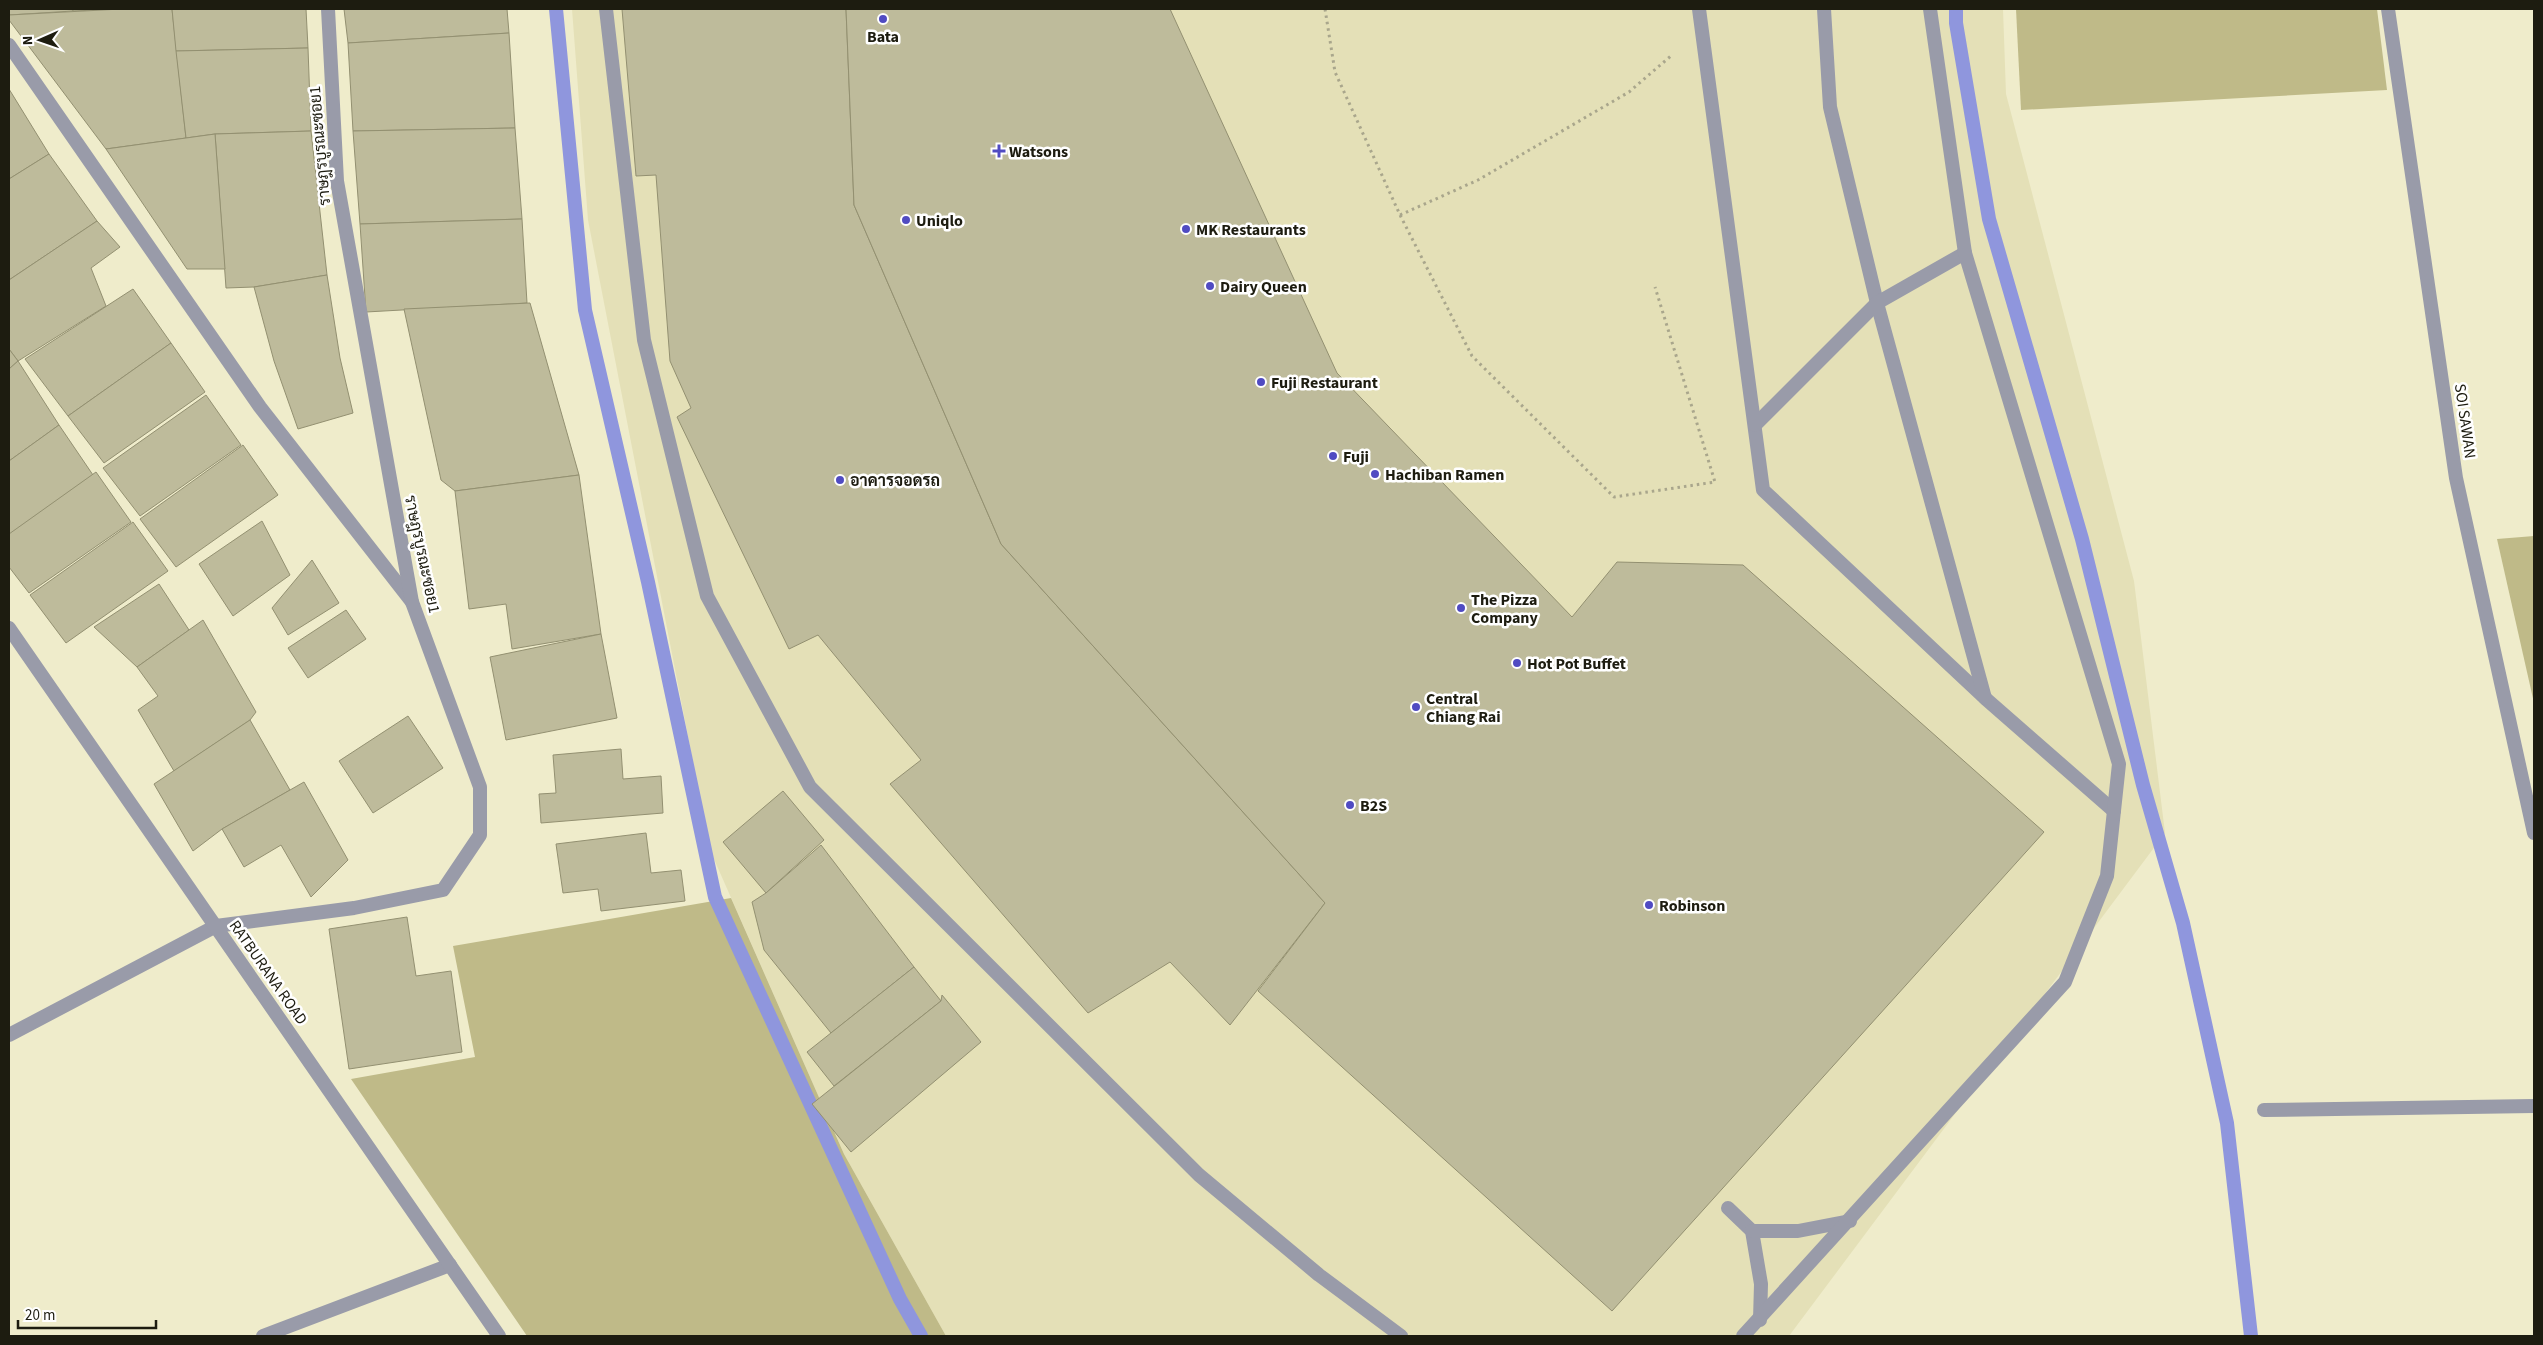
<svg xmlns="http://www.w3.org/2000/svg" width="2543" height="1345" viewBox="0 0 2543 1345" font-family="'Source Sans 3',Sarabun,sans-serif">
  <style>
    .built { fill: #e4e0b7 }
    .green { fill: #bfba88 }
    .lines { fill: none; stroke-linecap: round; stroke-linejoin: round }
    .stream { stroke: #8f96dd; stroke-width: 14 }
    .building { fill: #bebb9b; stroke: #939071 }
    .path { stroke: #a9a68c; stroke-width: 3; stroke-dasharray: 2.5 4; stroke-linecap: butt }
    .service { stroke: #999ba9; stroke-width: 14 }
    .minor { stroke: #999ba9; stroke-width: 14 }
    .tertiary { stroke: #999ba9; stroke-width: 14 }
    .poi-dot { fill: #504bc2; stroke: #fff; stroke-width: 2 }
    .labels { text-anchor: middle; stroke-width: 5; stroke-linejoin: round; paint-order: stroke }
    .poi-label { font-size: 16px; font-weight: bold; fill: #1d1c10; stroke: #fff; text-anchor: start }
    .street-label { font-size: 16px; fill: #1d1c10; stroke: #fff }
  </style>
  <rect width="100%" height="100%" fill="#efeccb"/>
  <polygon class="built" points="572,9 2003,9 2006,94 2134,581 2165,833 1789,1336 946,1336 844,1154 710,850 588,220"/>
  <g class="green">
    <polygon points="2016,9 2377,9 2387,90 2021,110"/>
    <polygon points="2534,536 2534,703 2497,539"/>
    <polygon points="731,898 844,1154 946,1336 527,1336 351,1079 475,1057 453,946"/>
  </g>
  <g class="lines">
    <g class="stream">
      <polyline points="556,9 585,310 648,582 715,897 900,1299 921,1336"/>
      <polyline points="1956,9 1956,23 1989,219 2082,539 2143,785 2183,923 2227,1123 2251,1336"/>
    </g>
  </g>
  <g class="building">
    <polygon points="9,9 73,9 73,11 9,15"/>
    <polygon points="73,9 121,9 73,11"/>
    <polygon points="121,9 172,9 186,138 106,149 9,20 9,15"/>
    <polygon points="172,9 306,9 308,48 176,51"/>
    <polygon points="344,9 507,9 509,33 348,43"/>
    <polygon points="622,9 846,9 854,205 1001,544 1325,903 1230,1025 1170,962 1088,1013 890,784 921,760 818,635 789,649 677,417 691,408 670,361 656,175 636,176"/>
    <polygon points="846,9 1170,9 1337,373 1572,617 1617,562 1743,565 2044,832 1612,1311 1258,991 1325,903 1001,544 854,205"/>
    <polygon points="509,33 515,128 353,131 348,43"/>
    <polygon points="308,48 311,131 215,134 186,138 176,51"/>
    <polygon points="9,89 49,154 9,179"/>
    <polygon points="515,128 522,219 360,224 353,131"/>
    <polygon points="311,131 327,275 254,287 226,288 215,134"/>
    <polygon points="215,134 225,269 187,269 106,149"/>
    <polygon points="49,154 97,221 9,280 9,179"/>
    <polygon points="522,219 527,303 366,312 360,224"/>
    <polygon points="97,221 120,247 91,268 106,306 18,361 9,349 9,280"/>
    <polygon points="327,275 340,358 353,413 298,429 274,361 254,287"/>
    <polygon points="133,289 171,343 68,416 25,359"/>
    <polygon points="530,303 579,475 455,491 441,480 404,309"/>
    <polygon points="171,343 205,392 104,463 68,416"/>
    <polygon points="9,349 18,361 9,369"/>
    <polygon points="18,361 59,425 9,461 9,369"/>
    <polygon points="206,395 241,445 140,516 103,468"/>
    <polygon points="59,425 93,475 9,535 9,461"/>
    <polygon points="243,445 278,495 176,567 140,519"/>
    <polygon points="96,472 131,522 29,593 9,567 9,534"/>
    <polygon points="579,475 601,634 512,649 506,604 469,609 455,491"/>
    <polygon points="262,521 290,575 233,616 199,564"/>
    <polygon points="133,522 168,571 66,643 30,595"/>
    <polygon points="312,560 339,603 288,635 272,608"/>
    <polygon points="159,584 189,630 137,667 94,627"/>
    <polygon points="346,610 366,639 308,678 288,648"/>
    <polygon points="203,620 256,712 250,720 174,771 138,710 158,696 137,667"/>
    <polygon points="601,634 617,718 506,740 490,657"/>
    <polygon points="408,716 443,768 373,813 339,761"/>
    <polygon points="250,720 290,790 222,829 193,851 154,784"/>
    <polygon points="621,749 623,779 661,776 663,813 541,823 539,794 556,793 553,755"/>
    <polygon points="304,782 348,860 311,897 281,845 244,867 222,829"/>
    <polygon points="783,791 824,840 766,893 723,842"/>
    <polygon points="646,833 651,873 681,870 685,901 601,911 598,889 563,893 556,844"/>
    <polygon points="821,845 914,967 831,1033 764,950 752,902 766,893"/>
    <polygon points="407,917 416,976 451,971 462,1052 349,1069 329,929"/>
    <polygon points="914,967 941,1001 834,1086 807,1052"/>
    <polygon points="942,995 981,1042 851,1152 812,1104 941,1001"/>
  </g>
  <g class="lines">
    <g class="path">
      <polyline points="1325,9 1335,72 1400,215 1472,356 1614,497 1715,482 1655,287"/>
      <polyline points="1400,215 1478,180 1629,92 1672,55"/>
    </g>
    <g class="service">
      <polyline points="606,9 644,340 707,596 810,787 1199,1175 1319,1275 1401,1336"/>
      <polyline points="1699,9 1763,490 1986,699 2114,811"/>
      <polyline points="1824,9 1830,107 1877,303 1985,698"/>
      <polyline points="9,45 260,407 412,602"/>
      <polyline points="1755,425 1877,303 1965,253"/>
      <polyline points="9,1035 216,926"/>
      <polyline points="1728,1208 1752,1231 1761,1284 1760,1320"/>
      <polyline points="1752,1231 1798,1231 1850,1221"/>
      <polyline points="263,1336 450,1265"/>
      <polyline points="1743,1336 2065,982 2107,876 2119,764 1965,253 1930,9"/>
    </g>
    <g class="minor">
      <polyline points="2388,9 2456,478 2534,833"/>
      <polyline points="216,926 354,908 443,890 480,835 480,787 412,602 337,181 328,9"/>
      <polyline points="2264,1110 2534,1106"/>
    </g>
    <polyline class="tertiary" points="9,628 499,1336"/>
  </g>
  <g class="poi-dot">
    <circle cx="883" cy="19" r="5"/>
    <path d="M996.5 143.5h5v5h5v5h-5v5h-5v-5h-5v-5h5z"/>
    <circle cx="906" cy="220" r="5"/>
    <circle cx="1186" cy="229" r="5"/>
    <circle cx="1210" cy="286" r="5"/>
    <circle cx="1261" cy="382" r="5"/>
    <circle cx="1333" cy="456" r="5"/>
    <circle cx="1375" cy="474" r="5"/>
    <circle cx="840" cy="480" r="5"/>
    <circle cx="1461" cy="608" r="5"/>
    <circle cx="1517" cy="663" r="5"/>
    <circle cx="1416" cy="707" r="5"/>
    <circle cx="1350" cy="805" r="5"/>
    <circle cx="1649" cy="905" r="5"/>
  </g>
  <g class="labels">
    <g class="poi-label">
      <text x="883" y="42" text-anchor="middle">Bata</text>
      <text x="1009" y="157">Watsons</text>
      <text x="916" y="226">Uniqlo</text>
      <text x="1196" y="235">MK Restaurants</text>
      <text x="1220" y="292">Dairy Queen</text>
      <text x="1271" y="388">Fuji Restaurant</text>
      <text x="1343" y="462">Fuji</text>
      <text x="1385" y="480">Hachiban Ramen</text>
      <text x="850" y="486">อาคารจอดรถ</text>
      <text x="1471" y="605">The Pizza<tspan x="1471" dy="18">Company</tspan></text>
      <text x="1527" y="669">Hot Pot Buffet</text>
      <text x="1426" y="704">Central<tspan x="1426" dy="18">Chiang Rai</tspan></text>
      <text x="1360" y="811">B2S</text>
      <text x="1659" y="911">Robinson</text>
    </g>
    <g class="street-label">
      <text transform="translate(319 146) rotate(-95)" y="6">ราษฎรบูรณะซอย1</text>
      <text transform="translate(2466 421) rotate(82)" y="6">SOI SAWAN</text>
      <text transform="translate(423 554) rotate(78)" y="6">ราษฎรบูรณะซอย1</text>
      <text transform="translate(269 972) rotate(55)" y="6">RATBURANA ROAD</text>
    </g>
  </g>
  <rect width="2543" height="1345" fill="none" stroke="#1d1c10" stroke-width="20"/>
  <g transform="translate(40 40) rotate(268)" stroke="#ffffff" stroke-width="4" paint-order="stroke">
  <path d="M0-4L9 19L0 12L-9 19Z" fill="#1d1c10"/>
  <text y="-8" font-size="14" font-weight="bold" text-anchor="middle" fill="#1d1c10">N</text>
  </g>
  <path d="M18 1320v8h138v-8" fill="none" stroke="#1d1c10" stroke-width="2.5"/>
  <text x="25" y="1320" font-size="15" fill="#1d1c10" stroke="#ffffff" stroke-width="4" paint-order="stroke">20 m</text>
</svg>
